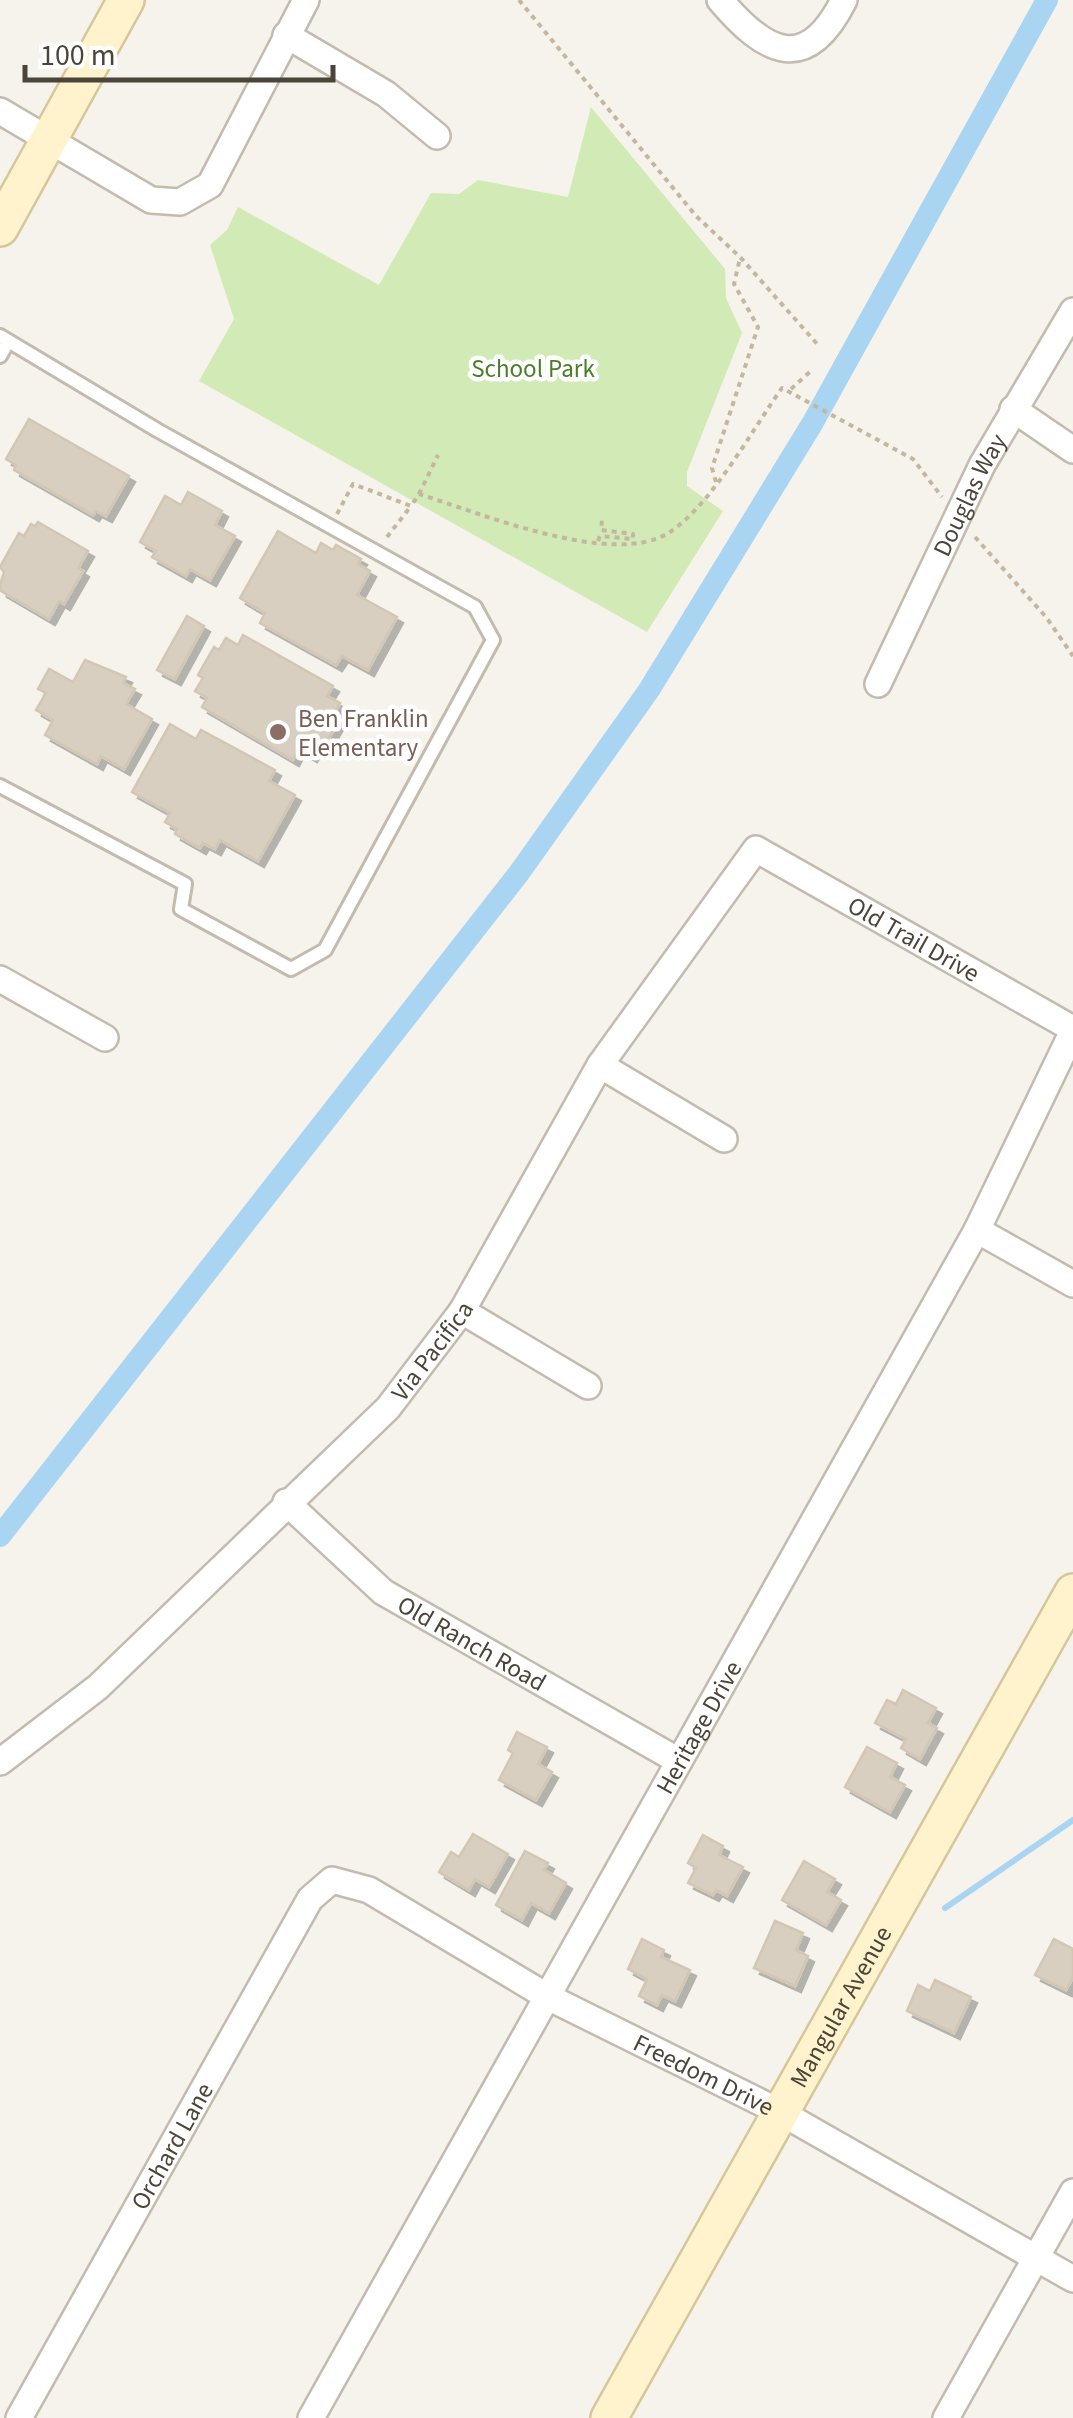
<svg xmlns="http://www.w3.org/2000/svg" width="1073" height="2418" viewBox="0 0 1073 2418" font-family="'Source Sans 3',sans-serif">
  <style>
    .green { fill: #d2eab5 }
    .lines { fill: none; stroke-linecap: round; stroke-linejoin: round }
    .stream { stroke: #a9d4f2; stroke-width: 6 }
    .canal { stroke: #a9d4f2; stroke-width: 22 }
    .building { fill: #d8cfc1; stroke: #d3c7b4; stroke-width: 2.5; filter: url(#shadow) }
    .lane-casing { stroke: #c2bbae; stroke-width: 18 }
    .street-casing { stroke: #c2bbae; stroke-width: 30 }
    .secondary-casing { stroke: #d6c79b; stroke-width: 40 }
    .path { stroke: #c4b79f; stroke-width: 4; stroke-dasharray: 5 5; stroke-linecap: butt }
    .lane { stroke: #fff; stroke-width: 12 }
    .street { stroke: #fff; stroke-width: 25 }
    .secondary { stroke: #fff3cd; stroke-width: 35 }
    .education-dot { fill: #8d6e63; stroke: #fff; stroke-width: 4 }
    .labels { text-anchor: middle; stroke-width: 9; stroke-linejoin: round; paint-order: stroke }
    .park-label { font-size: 25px; fill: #4a7f2a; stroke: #fff }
    .street-label { font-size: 25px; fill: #4b4439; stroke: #fff }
    .education-label { font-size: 25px; fill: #785e54; stroke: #fff; text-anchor: start }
  </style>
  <defs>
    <filter id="shadow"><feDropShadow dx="6" dy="6" stdDeviation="0" flood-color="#0004"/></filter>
  </defs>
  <rect width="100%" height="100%" fill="#f6f3ec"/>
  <polygon class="green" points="591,107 725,269 726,298 742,333 687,472 687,486 723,511 647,632 199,381 234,319 210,245 227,230 238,207 379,285 431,193 459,194 478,180 568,197"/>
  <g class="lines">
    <polyline class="stream" points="945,1908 1073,1820"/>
    <polyline class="canal" points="0,1536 519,873 649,690 812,424 1047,0"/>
  </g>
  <g class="building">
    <polygon points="29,419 129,476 106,516 96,511 93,515 14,470 16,465 6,459"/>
    <polygon points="188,492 222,511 215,525 235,536 210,580 190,569 186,576 152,557 156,551 140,542 165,496 181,505"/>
    <polygon points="38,522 88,551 78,568 83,571 64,604 59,601 49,619 1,591 0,585 4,572 0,567 19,533 24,536 31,524 35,526"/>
    <polygon points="278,531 316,553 321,543 333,550 336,545 361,559 358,564 370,571 357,595 397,617 368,670 342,656 336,665 260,623 265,613 240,598"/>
    <polygon points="187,616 204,626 175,679 157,670"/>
    <polygon points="243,635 333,686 327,696 340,703 333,715 340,719 324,746 319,743 311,756 299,749 293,760 202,707 207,698 195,691 203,678 198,675 214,647 219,650 226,638 238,645"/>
    <polygon points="85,660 126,677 123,683 135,689 126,704 152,719 124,769 101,756 97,764 45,735 53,720 36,710 46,693 38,689 49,669 73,682"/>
    <polygon points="170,724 196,739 201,730 275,770 269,781 295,795 258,861 220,840 215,849 203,843 200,848 175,834 177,829 165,822 170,813 132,792"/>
    <polygon points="903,1690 936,1708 928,1723 937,1728 920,1759 901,1748 906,1739 875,1723 887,1700 896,1704"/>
    <polygon points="517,1732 547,1747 538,1764 552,1772 536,1800 499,1780 513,1753 508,1750"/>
    <polygon points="867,1747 897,1763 890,1777 905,1785 890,1812 845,1787"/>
    <polygon points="473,1834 508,1854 489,1887 475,1879 469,1890 439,1872 451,1852 459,1857"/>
    <polygon points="703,1835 723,1846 719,1855 743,1867 727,1896 716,1890 713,1895 688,1883 696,1868 688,1863"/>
    <polygon points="525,1851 548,1863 544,1870 566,1883 549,1913 531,1903 522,1920 496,1905"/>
    <polygon points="804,1861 835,1879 827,1892 841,1900 826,1925 782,1900"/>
    <polygon points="775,1921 803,1933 796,1950 808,1956 795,1986 754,1968"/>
    <polygon points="642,1939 664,1950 661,1957 690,1970 675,2001 662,1995 657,2005 639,1996 647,1979 628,1969"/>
    <polygon points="1054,1939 1073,1949 1073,1977 1066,1990 1035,1975"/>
    <polygon points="935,1980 971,1997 954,2033 907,2011 918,1985 930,1991"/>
  </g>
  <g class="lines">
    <g class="lane-casing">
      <g id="lane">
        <polyline points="0,336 157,430 475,607 493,640 325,950 291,969 181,909 185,884 0,786"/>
        <polyline points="0,356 8,342"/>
      </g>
    </g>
    <g class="street-casing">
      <g id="street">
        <path d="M 720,0 C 765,53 806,76 844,0"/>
        <polyline points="286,35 386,94 437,136"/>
        <polyline points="0,111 151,200 180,202 210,185 306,0"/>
        <polyline points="1013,409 1073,450"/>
        <path id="s1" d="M 878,684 L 982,465 L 1073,311"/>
        <polyline points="0,979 105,1038"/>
        <polyline points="600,1065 724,1139"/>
        <polyline points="977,1230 1073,1284"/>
        <polyline points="462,1311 588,1386"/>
        <path id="s2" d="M 286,1502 L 383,1592 L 677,1760"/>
        <path id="s3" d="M 0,1762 L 98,1687 L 388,1408 L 462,1311 L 600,1065 L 756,849 L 1073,1029"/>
        <path id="s4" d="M 19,2418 L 310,1899 L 332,1880 L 369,1890 L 548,1997 L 780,2112 L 1073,2279"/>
        <path id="s5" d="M 311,2418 L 977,1230 L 1073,1031"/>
        <polyline points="946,2418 1073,2192"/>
      </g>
    </g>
    <g class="secondary-casing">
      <g id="secondary">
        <polyline points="0,228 126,0"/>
        <path id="s6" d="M 609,2418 L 1073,1592"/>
      </g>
    </g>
    <g class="path">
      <polyline points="519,0 696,216 740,257 819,346"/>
      <polyline points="791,389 813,369"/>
      <polyline points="716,482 712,468 758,327 734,284 740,258"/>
      <polyline points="419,494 438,455"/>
      <path d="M 337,514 L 353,484 L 411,506 L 419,494 C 480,513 614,569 670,532 C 712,504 752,430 782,388 L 913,459 L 942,497"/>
      <polyline points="387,537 411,506"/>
      <polyline points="975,537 1046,617 1073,656"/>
      <polyline points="598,541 600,536 633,539 633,534 601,530 602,520"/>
    </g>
    <use href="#lane" class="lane"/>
    <use href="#street" class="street"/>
    <use href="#secondary" class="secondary"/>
  </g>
  <circle class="education-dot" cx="278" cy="732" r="10"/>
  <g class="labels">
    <g class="park-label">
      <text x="533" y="377">School Park</text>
    </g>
    <g class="street-label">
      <text dy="9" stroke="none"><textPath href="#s1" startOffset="210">Douglas Way</textPath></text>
      <text dy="9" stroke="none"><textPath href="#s3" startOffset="1378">Old Trail Drive</textPath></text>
      <text dy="9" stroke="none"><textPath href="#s3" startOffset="598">Via Pacifica</textPath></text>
      <text dy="9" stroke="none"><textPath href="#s2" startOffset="235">Old Ranch Road</textPath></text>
      <text dy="9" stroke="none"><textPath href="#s5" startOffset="792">Heritage Drive</textPath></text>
      <text dy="9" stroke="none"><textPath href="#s6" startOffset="472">Mangular Avenue</textPath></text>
      <text dy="9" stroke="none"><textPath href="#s4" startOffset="1045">Freedom Drive</textPath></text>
      <text dy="9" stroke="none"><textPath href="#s4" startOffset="312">Orchard Lane</textPath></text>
    </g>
    <g class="education-label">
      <text x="298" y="727">Ben Franklin<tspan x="298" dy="29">Elementary</tspan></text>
    </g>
  </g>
  <path d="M25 65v15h308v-15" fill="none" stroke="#4b4439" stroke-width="5"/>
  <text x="40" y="65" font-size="30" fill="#4b4439" stroke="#ffffff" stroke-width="8" paint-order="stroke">100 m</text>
</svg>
